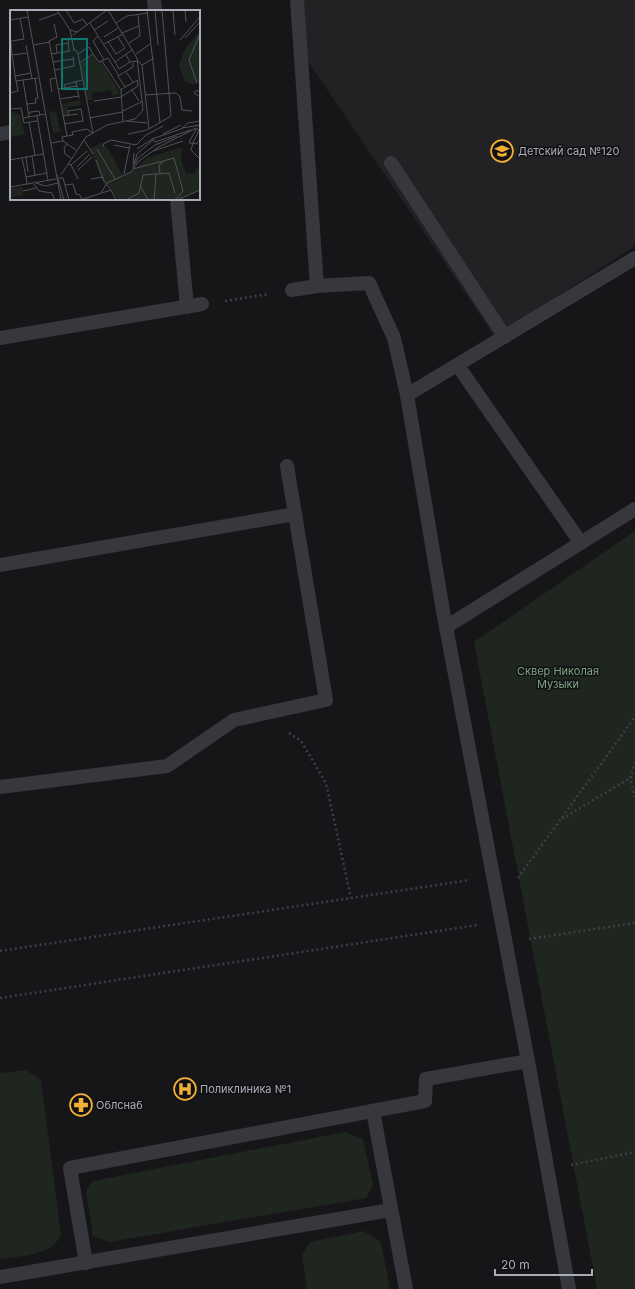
<svg xmlns="http://www.w3.org/2000/svg" width="635" height="1289" viewBox="0 0 635 1289" font-family="Inter,sans-serif">
  <style>
    .built { fill: #222225 }
    .green { fill: #1e261f }
    .lines { fill: none; stroke-linecap: round; stroke-linejoin: round }
    .path { stroke: #3d3f44; stroke-width: 2.5; stroke-dasharray: 2 3; stroke-linecap: butt }
    .service { stroke: #37383d; stroke-width: 14 }
    .labels { text-anchor: middle; stroke-width: 3; stroke-linejoin: round; paint-order: stroke }
    .poi-label { font-size: 11px; fill: #a8adb8; stroke: #111113; text-anchor: start }
    .park-label { font-size: 11px; fill: #7fa381; stroke: #111113 }
    .inset-road { fill: none; stroke: #505258; stroke-width: 1 }
    .view { fill: #0f766e; fill-opacity: 0.15; stroke: #0f766e; stroke-width: 2 }
    .inset-edge { fill: none; stroke: #a8adb8; stroke-width: 2 }
  </style>
  <rect width="100%" height="100%" fill="#161618"/>
  <polygon class="built" points="301,0 635,0 635,246 495,337 305,57"/>
  <g class="green">
    <polygon points="635,531 635,1289 597,1289 474,642"/>
    <path d="M 26,1070 L 41,1080 L 61,1235 C 51,1256 21,1256 0,1259 L 0,1073 Z"/>
    <polygon points="345,1132 363,1139 373,1185 366,1198 109,1242 93,1236 86,1192 93,1181"/>
    <polygon points="363,1231 381,1242 390,1289 307,1289 302,1256 310,1242"/>
  </g>
  <g class="lines">
    <g class="path">
      <polyline points="225,301 269,294"/>
      <polyline points="289,733 301,741 326,783 351,898"/>
      <polyline points="635,762 630,778 635,797"/>
      <polyline points="562,819 635,775"/>
      <polyline points="518,878 635,717"/>
      <polyline points="529,939 635,923"/>
      <polyline points="0,951 470,880"/>
      <polyline points="0,998 478,925"/>
      <polyline points="571,1165 635,1152"/>
    </g>
    <g class="service">
      <polyline points="154,0 155,11"/>
      <polyline points="297,0 317,286"/>
      <polyline points="0,134 11,132"/>
      <polyline points="391,163 505,337"/>
      <polyline points="177,199 187,307"/>
      <polyline points="292,290 317,286 369,283 394,338 407,395 635,258"/>
      <polyline points="0,338 202,304"/>
      <polyline points="458,366 581,543"/>
      <polyline points="407,395 443,611 528,1061 569,1289"/>
      <polyline points="0,565 295,514"/>
      <polyline points="446,627 635,509"/>
      <polyline points="0,787 167,766 234,720 326,700 287,466"/>
      <polyline points="373,1111 406,1289"/>
      <polyline points="86,1263 70,1168 425,1101 426,1079 528,1061"/>
      <polyline points="0,1277 391,1210"/>
    </g>
  </g>
  <defs>
    <g id="school-ring" transform="scale(1.15)"><circle r="9.5" fill="#111113" stroke="#f2b134" stroke-width="1.5"/><path d="M0-5L7-2L0 1L-7-2ZM-4 1L0 2.5L4 1V4Q0 6-4 4Z" fill="#f2b134"/></g>
    <g id="hospital-ring" transform="scale(1.15)"><circle r="9.5" fill="#111113" stroke="#f2b134" stroke-width="1.5"/><path d="M-5-5h3v3.5h4V-5h3V5h-3V1.5h-4V5h-3Z" fill="#f2b134"/></g>
    <g id="pharmacy-ring" transform="scale(1.15)"><circle r="9.5" fill="#111113" stroke="#f2b134" stroke-width="1.5"/><path d="M-2-6h4v4h4v4h-4v4h-4v-4h-4v-4h4Z" fill="#f2b134"/></g>
  </defs>
  <g fill-rule="evenodd">
    <use href="#school-ring" x="502" y="151"/>
    <use href="#hospital-ring" x="185" y="1089"/>
    <use href="#pharmacy-ring" x="81" y="1105"/>
  </g>
  <g class="labels">
    <g class="poi-label">
      <text x="518" y="155">Детский сад №120</text>
      <text x="200" y="1093">Поликлиника №1</text>
      <text x="96" y="1109">Облснаб</text>
    </g>
    <g class="park-label">
      <text x="558" y="675">Сквер Николая<tspan x="558" dy="13">Музыки</tspan></text>
    </g>
  </g>
  <g transform="translate(10 10)">
    <rect width="190" height="190" fill="#161618"/>
    <path d="M 190,21 L 190,71 L 184,75 L 175,72 L 169,55 L 175,39 ZM 83,45 L 89,52 L 91,52 L 109,81 L 108,85 L 102,86 L 101,80 L 82,83 L 82,90 L 77,90 L 70,54 ZM 70,90 L 71,95 L 58,97 L 58,105 L 53,105 L 52,94 ZM 0,101 L 10,105 L 15,124 L 0,127 ZM 46,101 L 50,122 L 43,123 L 39,102 ZM 90,133 L 99,140 L 113,166 L 123,161 L 137,148 L 172,137 L 171,150 L 176,163 L 179,166 L 177,163 L 185,163 L 186,159 L 190,158 L 190,170 L 186,170 L 190,171 L 190,179 L 166,190 L 108,190 L 99,174 L 93,172 L 80,139 ZM 13,177 L 13,185 L 0,188 L 0,178 Z" fill="#1e261f"/>
    <path class="inset-road" d="M 17,0 L 51,190M 47,0 L 60,20 L 67,22M 56,0 L 64,13 L 73,9 L 77,15M 137,0 L 150,113M 145,0 L 148,35M 163,0 L 165,25M 175,0 L 176,12M 0,10 L 18,7M 29,10 L 49,3M 80,13 L 88,26M 106,13 L 117,6 L 138,3M 44,14 L 47,27 L 39,31 L 57,126M 0,20 L 2,45 L 17,43M 60,20 L 64,40M 84,20 L 98,11M 112,23 L 129,16M 63,25 L 97,0M 94,27 L 108,18M 58,28 L 59,41M 175,28 L 190,12M 170,30 L 190,7M 2,31 L 14,29 L 10,8M 98,31 L 106,44 L 115,38 L 108,27M 119,33 L 130,26 L 128,5M 94,34 L 113,24M 16,35 L 22,69M 23,35 L 40,32M 63,40 L 66,40 L 68,44 L 79,37 L 83,44M 47,43 L 46,35 L 58,33M 42,44 L 60,41M 68,44 L 83,123M 126,44 L 140,34M 2,45 L 6,71M 116,45 L 120,52 L 109,59 L 105,52 L 122,40M 94,50 L 83,31 L 88,26 L 105,52M 92,51 L 111,80M 43,52 L 63,49M 120,52 L 128,51 L 132,55 L 139,119M 69,53 L 83,44 L 89,52 L 98,48 L 109,66M 123,53 L 123,57 L 108,66 L 115,77 L 128,70M 132,55 L 144,48M 45,60 L 64,56 L 63,47M 116,62 L 123,72M 5,66 L 21,63M 66,72 L 69,88M 187,73 L 179,50 L 190,24M 55,78 L 54,75 L 72,70M 48,79 L 67,76M 122,80 L 129,91M 42,82 L 40,69 L 46,68M 0,83 L 8,81 L 6,71 L 13,70M 190,83 L 187,80 L 184,83 L 190,87M 135,85 L 166,83 L 170,87 L 172,100 L 182,101M 50,89 L 69,86M 84,91 L 111,87 L 128,76 L 127,70M 17,94 L 26,93 L 25,89 L 28,88 L 25,68M 0,99 L 11,98 L 13,108 L 36,104M 113,101 L 133,91M 20,104 L 20,102 L 29,101 L 30,105M 27,106 L 38,170M 53,106 L 68,104M 19,107 L 13,70 L 28,68M 13,108 L 14,113 L 27,111M 79,108 L 113,102M 117,111 L 137,113M 19,112 L 25,145M 113,112 L 111,80 L 115,77M 54,114 L 73,111 L 71,99 L 58,101 L 59,105M 172,118 L 190,115M 118,124 L 137,120 L 161,106 L 152,0M 153,124 L 171,115M 74,130 L 83,144M 143,130 L 145,132 L 181,120M 53,131 L 52,127 L 63,125 L 62,122 L 77,119 L 82,123M 179,132 L 186,120 L 184,119M 41,133 L 53,131 L 66,140M 179,133 L 183,133 L 181,140 L 189,148M 57,134 L 54,138 L 55,144 L 61,148M 104,135 L 119,138M 94,137 L 93,134 L 101,130 L 126,135 L 136,125 L 153,116M 87,139 L 105,169M 127,139 L 144,128M 143,141 L 173,131M 22,146 L 25,165M 16,147 L 18,162M 12,148 L 16,167M 0,150 L 33,144M 86,150 L 94,171 L 101,180M 58,154 L 61,155 L 77,141M 125,154 L 128,148 L 145,135 L 167,126M 61,155 L 68,169M 123,155 L 124,143M 67,157 L 80,144M 123,158 L 127,144 L 145,128 L 171,119 L 178,113 L 190,111M 123,159 L 164,148 L 173,181 L 165,190M 68,160 L 82,147M 114,164 L 120,135M 150,164 L 149,155 L 153,152M 47,165 L 54,190M 51,165 L 76,127 L 97,115 L 125,109 L 133,100 L 127,48 L 98,0M 49,168 L 53,168 L 59,190M 81,169 L 93,167M 26,173 L 35,176 L 48,173M 17,174 L 16,167 L 37,163M 24,174 L 29,181 L 42,183 L 45,190M 55,175 L 63,174 L 66,184 L 70,185 L 72,189M 130,175 L 138,190M 0,177 L 46,169M 13,181 L 26,178M 91,183 L 97,173 L 121,162 L 129,151 L 147,138 L 186,118 L 189,120 L 183,133 L 186,134 L 190,130M 70,190 L 101,180 L 106,190M 116,190 L 129,183 L 133,165 L 159,163 L 165,183M 144,190 L 146,164M 167,190 L 190,180"/>
    <path class="view" d="M 52,29 L 77,29 L 77,79 L 52,79 Z"/>
    <rect width="190" height="190" class="inset-edge"/>
  </g>
  <path d="M495 1269v6h97v-6" fill="none" stroke="#a8adb8" stroke-width="2"/>
  <text x="501" y="1269" font-size="12" fill="#a8adb8" stroke="#111113" stroke-width="3" paint-order="stroke">20 m</text>
</svg>
